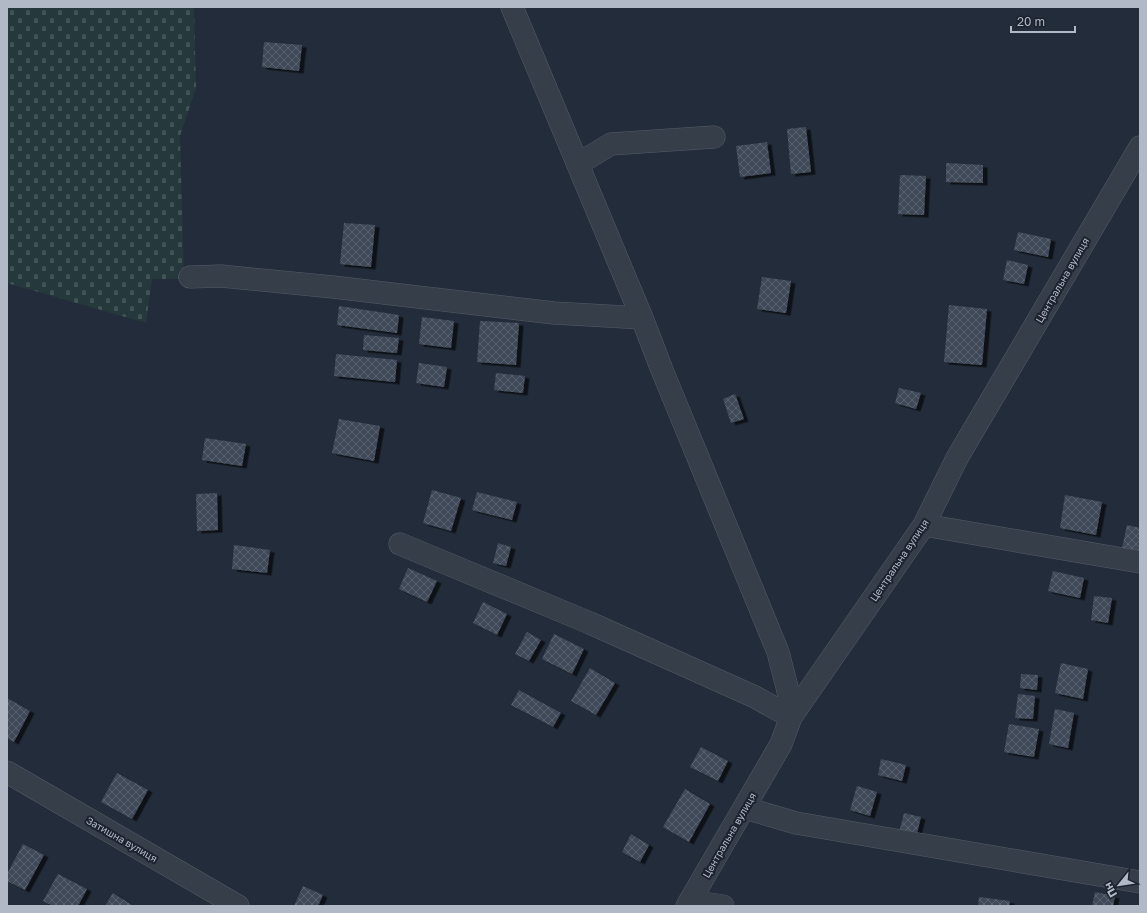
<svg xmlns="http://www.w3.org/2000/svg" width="1147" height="913" viewBox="0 0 1147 913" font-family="'Golos Text',sans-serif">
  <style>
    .cemetery { fill: url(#cemetery-stones) }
    .building { fill: url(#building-cross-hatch); filter: url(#shadow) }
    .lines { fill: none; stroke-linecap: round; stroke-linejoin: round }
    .minor-casing { stroke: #545c68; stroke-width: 23 }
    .minor { stroke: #363e4a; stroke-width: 22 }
    .labels { text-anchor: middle; stroke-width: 4; stroke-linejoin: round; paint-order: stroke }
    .street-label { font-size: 10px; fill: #b1b9c6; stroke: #1c232f }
  </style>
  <defs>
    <pattern id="cemetery-stones" width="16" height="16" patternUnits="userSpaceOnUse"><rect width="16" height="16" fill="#25383b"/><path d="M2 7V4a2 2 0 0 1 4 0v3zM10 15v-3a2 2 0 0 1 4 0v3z" fill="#425356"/></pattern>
    <pattern id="building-cross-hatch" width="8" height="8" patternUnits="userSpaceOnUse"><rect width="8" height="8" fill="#3f4a59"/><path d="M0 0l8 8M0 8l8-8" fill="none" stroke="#58626f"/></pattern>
    <filter id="shadow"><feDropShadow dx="4.5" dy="2.5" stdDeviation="0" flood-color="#0009"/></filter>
  </defs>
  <rect width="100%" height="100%" fill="#232c3a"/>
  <polygon class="cemetery" points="7,7 194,7 196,88 180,136 184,279 152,279 146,323 7,283"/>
  <g class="building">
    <polygon points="264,42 302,45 299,71 262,67"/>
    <polygon points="806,127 811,172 791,174 787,129"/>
    <polygon points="767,142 771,173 740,177 736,146"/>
    <polygon points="946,163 983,165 983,183 946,182"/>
    <polygon points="900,175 926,176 924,215 898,214"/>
    <polygon points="344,223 375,225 371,267 340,264"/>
    <polygon points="1018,232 1051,239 1048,257 1014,250"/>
    <polygon points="1007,260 1028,265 1024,284 1003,280"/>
    <polygon points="762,277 791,281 786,313 757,309"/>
    <polygon points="949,305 987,309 982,365 944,362"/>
    <polygon points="339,306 399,315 397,333 337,325"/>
    <polygon points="422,317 454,321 451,348 419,344"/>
    <polygon points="480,321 519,323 516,365 477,362"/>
    <polygon points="364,335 399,338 397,353 363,350"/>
    <polygon points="336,354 397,360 395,382 334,376"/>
    <polygon points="419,363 447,367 444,387 416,383"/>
    <polygon points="496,373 525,376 523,393 494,390"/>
    <polygon points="899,388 921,393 916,409 895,403"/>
    <polygon points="735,394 744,419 731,423 723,399"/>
    <polygon points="339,419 380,426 374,461 332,453"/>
    <polygon points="205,438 246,444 242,466 202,460"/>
    <polygon points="432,490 461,498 451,531 423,523"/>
    <polygon points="477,492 517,502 512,520 472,510"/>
    <polygon points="217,493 218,530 197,531 196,494"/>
    <polygon points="1065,495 1102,502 1096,535 1060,528"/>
    <polygon points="1127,525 1140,528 1140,551 1122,548"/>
    <polygon points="498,543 511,547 506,566 493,563"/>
    <polygon points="234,545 270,550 267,573 232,569"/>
    <polygon points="408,568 437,581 427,602 399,589"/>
    <polygon points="1053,571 1084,578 1080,598 1048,591"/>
    <polygon points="1094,596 1112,598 1108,623 1091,620"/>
    <polygon points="483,602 507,614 497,635 473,623"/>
    <polygon points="527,632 541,640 529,661 515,654"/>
    <polygon points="554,634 584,649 572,674 542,659"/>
    <polygon points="1061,663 1088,669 1083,699 1055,693"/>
    <polygon points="590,668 615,683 596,715 571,701"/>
    <polygon points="1021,674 1038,675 1037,690 1020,688"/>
    <polygon points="519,690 561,713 553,727 511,705"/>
    <polygon points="1018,694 1035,696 1033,719 1015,718"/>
    <polygon points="7,698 30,711 14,742 7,738"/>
    <polygon points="1055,709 1074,713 1068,748 1049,744"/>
    <polygon points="1009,724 1039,729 1034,757 1004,752"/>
    <polygon points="701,747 728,761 718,781 690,767"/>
    <polygon points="881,759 906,765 902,781 878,775"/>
    <polygon points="117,773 148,790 132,819 101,802"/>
    <polygon points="857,786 877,792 870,816 850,810"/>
    <polygon points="685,789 710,804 689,842 663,827"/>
    <polygon points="904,813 921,817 916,837 899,833"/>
    <polygon points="631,834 649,845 640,862 622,852"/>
    <polygon points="23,844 44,855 25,890 7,881 7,874"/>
    <polygon points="58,874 87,889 78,906 53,906 43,901"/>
    <polygon points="303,886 323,895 318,906 294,906"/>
    <polygon points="1095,892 1115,896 1113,906 1092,906"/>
    <polygon points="113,893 132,905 131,906 105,906"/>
    <polygon points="979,897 1010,901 1009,906 978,906"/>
  </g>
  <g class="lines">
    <g class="minor-casing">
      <g id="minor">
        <polyline points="512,7 642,318 662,370 778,652 788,691 791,717"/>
        <polyline points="578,164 611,144 714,137"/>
        <polyline points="190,277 221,276 333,287 554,313 642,318"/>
        <polyline points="924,525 1140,562"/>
        <polyline points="400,544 590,623 755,697 791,717"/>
        <polyline points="7,772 238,906"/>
        <polyline points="745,808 796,823 1140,882"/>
        <polyline points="690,901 723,906"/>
        <polyline points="687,906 781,744 791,717 924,525 957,458 1140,147"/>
      </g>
    </g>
    <use href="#minor" class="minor"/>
  </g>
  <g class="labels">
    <g class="street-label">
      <text transform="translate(1062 280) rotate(-60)" y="4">Центральна вулиця</text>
      <text transform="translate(899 560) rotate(-56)" y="4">Центральна вулиця</text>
      <text transform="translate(729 835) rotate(-60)" y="4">Центральна вулиця</text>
      <text transform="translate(122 839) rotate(30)" y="4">Затишна вулиця</text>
    </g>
  </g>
  <rect width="1147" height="913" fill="none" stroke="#b1b9c6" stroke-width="16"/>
  <g transform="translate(1119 885) rotate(240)" stroke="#1c232f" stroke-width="3" paint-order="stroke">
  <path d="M0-3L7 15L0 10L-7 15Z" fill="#b1b9c6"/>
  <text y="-6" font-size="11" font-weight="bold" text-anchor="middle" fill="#b1b9c6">Пн</text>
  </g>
  <path d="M1011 26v6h64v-6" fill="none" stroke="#b1b9c6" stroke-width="2"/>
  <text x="1017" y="26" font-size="12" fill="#b1b9c6" stroke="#1c232f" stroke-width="3" paint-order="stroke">20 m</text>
</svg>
